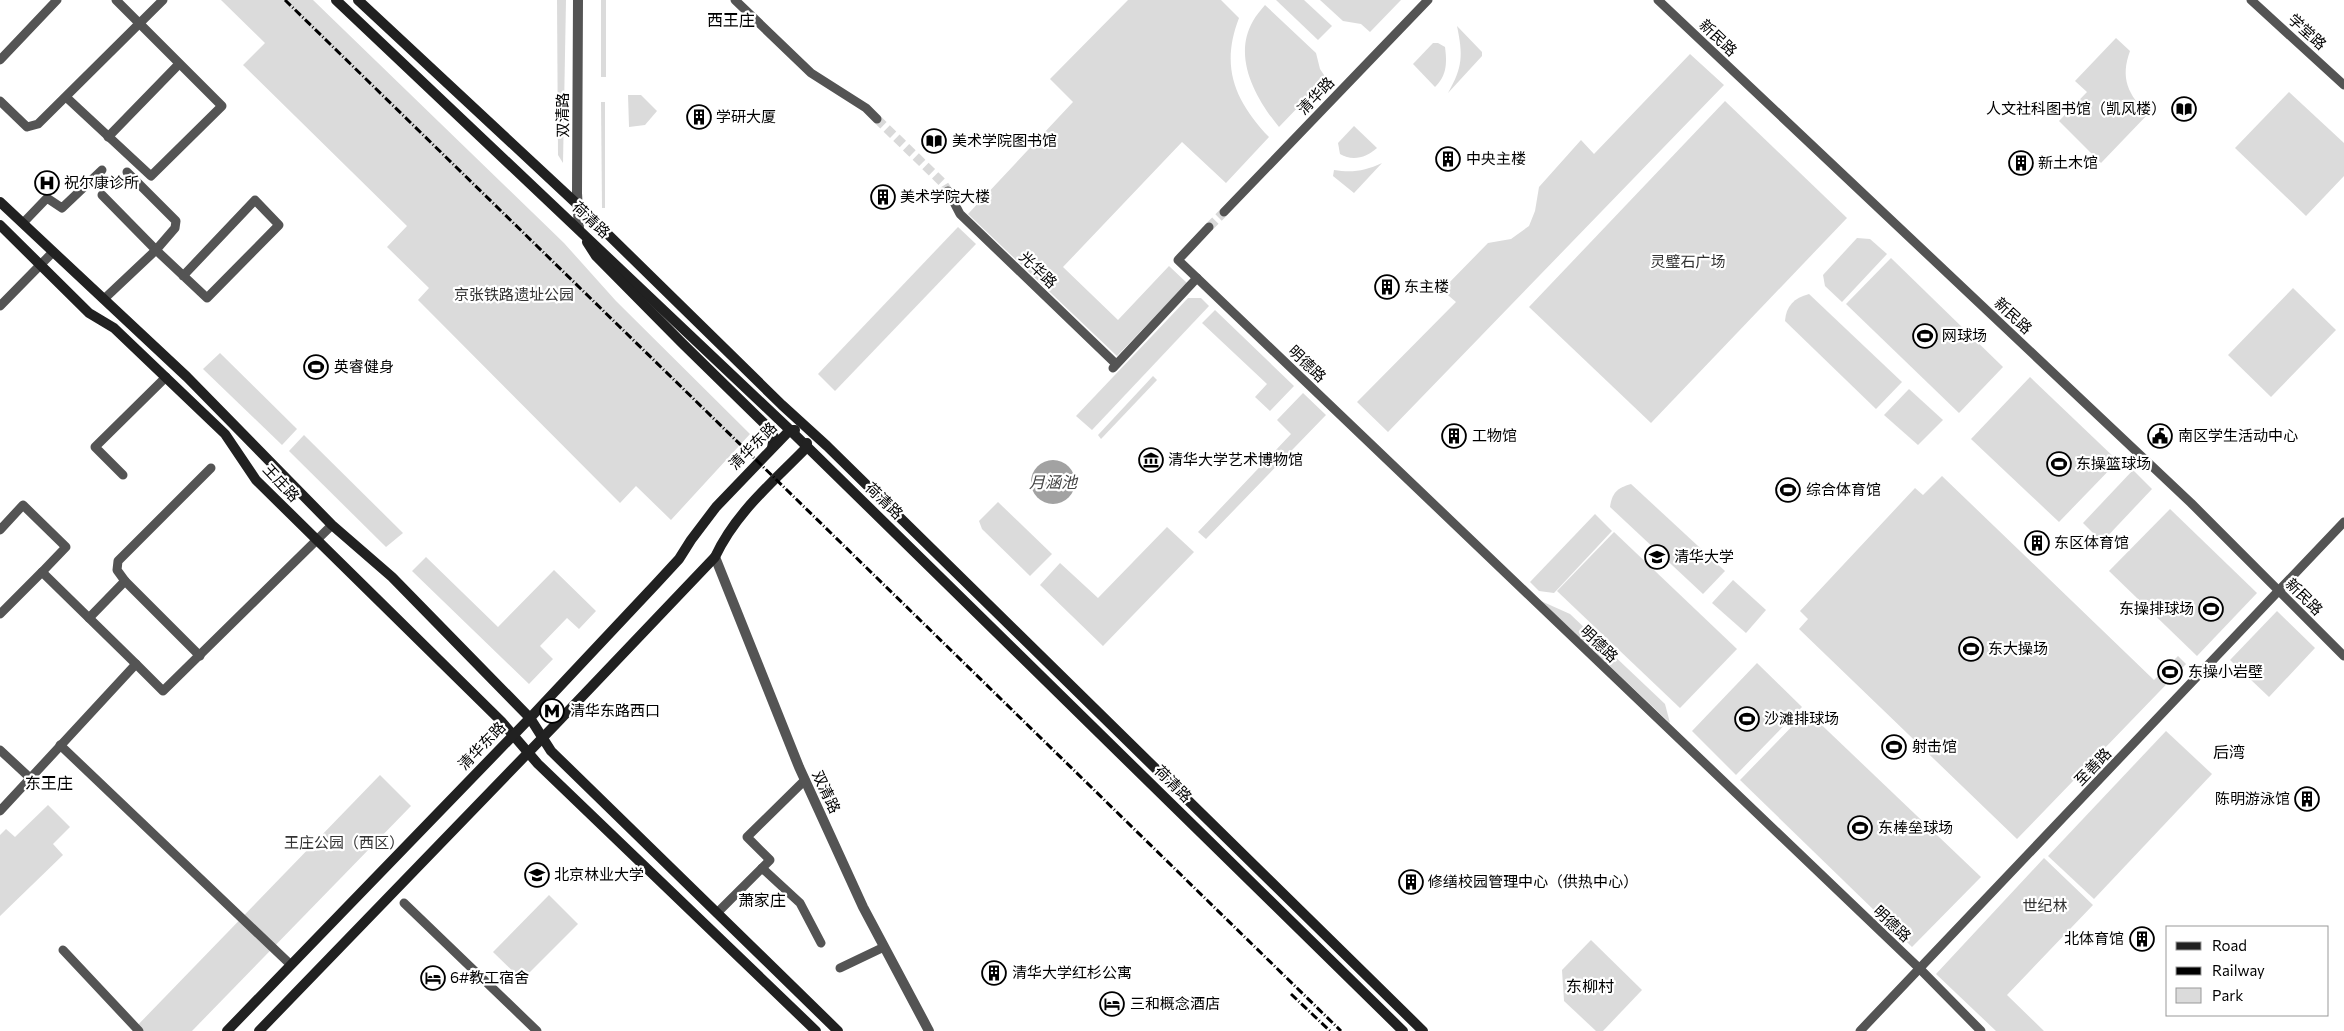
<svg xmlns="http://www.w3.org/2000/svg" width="2344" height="1031" viewBox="0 0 2344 1031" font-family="Commissioner,'Noto Sans SC',sans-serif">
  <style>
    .green { fill: #dbdbdb }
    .water { fill: #a2a2a2 }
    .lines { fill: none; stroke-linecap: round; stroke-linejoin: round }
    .minor-tunnel { stroke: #d9d9d9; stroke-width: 9; stroke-dasharray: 9 4.5; stroke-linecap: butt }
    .minor { stroke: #545454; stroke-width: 9 }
    .tertiary { stroke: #545454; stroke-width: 10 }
    .secondary { stroke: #212121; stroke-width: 10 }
    .rail { stroke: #000; stroke-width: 3; stroke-dasharray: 8 2.5 1 2.5; stroke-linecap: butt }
    .labels { text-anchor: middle; stroke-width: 4.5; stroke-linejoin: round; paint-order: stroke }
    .street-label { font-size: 15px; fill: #000; stroke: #fff }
    .poi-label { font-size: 15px; fill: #000; stroke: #fff; text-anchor: start }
    .park-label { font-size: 15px; fill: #323232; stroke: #fff }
    .neighbourhood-label { font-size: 16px; fill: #000; stroke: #fff }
    .water-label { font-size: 16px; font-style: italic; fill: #434343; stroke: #fff }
  </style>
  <rect width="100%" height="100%" fill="#fff"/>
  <g class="green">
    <polygon points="221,0 313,0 564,243 616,301 750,434 671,520 636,486 620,503 418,300 429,288 387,247 407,226 243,65 265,43"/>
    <polygon points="557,0 566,0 563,163 558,155"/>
    <rect x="601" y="0" width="5" height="77"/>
    <path d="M 1128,0 L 1221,0 L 1239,18 C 1220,67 1235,101 1269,137 L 1226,183 L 1182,142 L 1063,267 L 1118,320 L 1169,266 L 1187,283 L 1117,356 L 968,214 L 1073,102 L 1050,79 Z"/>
    <polygon points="1276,0 1304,0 1332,26 1318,40"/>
    <polygon points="1320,0 1401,0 1370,32 1361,24 1343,21"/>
    <path d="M 1265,5 L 1316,53 L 1320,69 L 1326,78 L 1279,127 C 1256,99 1232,57 1253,21 C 1256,15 1261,10 1265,5 Z"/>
    <path d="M 1457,26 L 1482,52 L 1482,56 L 1448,93 C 1463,67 1463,55 1457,26 Z"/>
    <path d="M 2116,38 L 2130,51 C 2120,78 2128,95 2148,114 L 2101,163 L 2059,121 L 2087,92 L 2075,81 Z"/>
    <path d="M 1433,43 L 1438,43 L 1445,47 C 1447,63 1447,75 1435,87 L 1413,64 Z"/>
    <polygon points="1690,54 1724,85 1388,432 1357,402 1456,302 1442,290 1488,243 1511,239 1529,226 1535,211 1539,187 1581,140 1594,154"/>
    <polygon points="2289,92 2344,143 2344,176 2306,216 2235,148"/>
    <polygon points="628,95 641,95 657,111 645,125 629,127"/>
    <polygon points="1725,101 1847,218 1651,423 1529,307"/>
    <polygon points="601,102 605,102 605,208 602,208"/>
    <path d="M 1354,126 L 1377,148 C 1367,157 1353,162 1340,154 L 1338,143 Z"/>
    <path d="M 1382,163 L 1354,193 L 1333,176 L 1334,170 C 1352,173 1365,171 1382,163 Z"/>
    <polygon points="958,227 976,244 835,391 818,374"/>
    <polygon points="1857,238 1870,239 1887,254 1842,302 1825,286 1823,275"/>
    <polygon points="1891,258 2003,367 1959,413 1846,304"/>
    <polygon points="2293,288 2336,330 2271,397 2228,355"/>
    <path d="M 1809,294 L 1902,382 L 1876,409 L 1785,321 C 1786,306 1794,298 1809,294 Z"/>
    <polygon points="1188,298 1201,298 1209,306 1092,430 1076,416"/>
    <polygon points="1215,310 1294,386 1270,411 1255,397 1267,384 1202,323"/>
    <polygon points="220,353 297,429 282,445 203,369"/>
    <polygon points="1153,376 1157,380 1101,439 1098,435"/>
    <polygon points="2030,377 2118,461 2059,522 1971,439"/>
    <polygon points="1909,389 1943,420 1918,445 1884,415"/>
    <polygon points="1303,393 1326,415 1206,539 1198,532 1291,434 1277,420"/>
    <polygon points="304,435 403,533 386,547 289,451"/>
    <polygon points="2133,470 2152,489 2102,542 2083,523"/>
    <polygon points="1942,476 2154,680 2178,656 2186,664 2017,839 1799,629 1808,619 1800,611 1915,488 1923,495"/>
    <path d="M 1631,484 L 1725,571 L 1703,594 L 1610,507 C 1612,493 1617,488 1631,484 Z"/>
    <polygon points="998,502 1052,554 1030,576 982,529 979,521"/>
    <polygon points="2170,509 2257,593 2197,656 2109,571"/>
    <polygon points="1595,514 1612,531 1554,593 1539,591 1530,582"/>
    <polygon points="1167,527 1194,552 1103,646 1040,585 1060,563 1098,598"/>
    <polygon points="1614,532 1737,649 1680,708 1557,591"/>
    <polygon points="426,557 498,627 554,570 596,611 579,629 567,618 540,646 553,659 529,684 412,571"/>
    <polygon points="1733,580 1766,610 1746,633 1712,603"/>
    <polygon points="1541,601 1570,614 1665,704 1670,723"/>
    <polygon points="2277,611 2315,648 2269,697 2230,660"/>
    <polygon points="1757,663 1802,707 1736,775 1692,731"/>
    <polygon points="1807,711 1981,877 1912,947 1740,780"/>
    <polygon points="2166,731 2212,774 2094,899 2048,856"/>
    <polygon points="380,775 411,806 192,1031 132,1031"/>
    <polygon points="48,805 70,827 53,844 63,855 0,916 0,835 6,829 15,837"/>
    <polygon points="2044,858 2093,905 2007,995 2044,1031 1996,1031 1936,974"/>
    <polygon points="549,895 578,924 522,980 493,952"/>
    <polygon points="1591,940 1642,990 1603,1031 1596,1031 1564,1001 1562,970"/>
  </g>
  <circle class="water" cx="1053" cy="482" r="22"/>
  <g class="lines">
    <g class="minor-tunnel">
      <polyline points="877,119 943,183 948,191"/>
      <polyline points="1209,227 1224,212"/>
    </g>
    <g class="minor">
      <polyline points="735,0 811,73 866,108 877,119"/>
      <polyline points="1658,0 2191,503 2344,656"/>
      <polyline points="2251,0 2344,85"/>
      <polyline points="0,60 57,0"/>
      <polyline points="66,97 151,176 222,106 116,0"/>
      <polyline points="0,101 27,127 38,124 163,0"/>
      <polyline points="108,137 179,64"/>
      <polyline points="948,191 960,214 1116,364"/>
      <polyline points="102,195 156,250 175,228 176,221 127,172"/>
      <polyline points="1224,212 1428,0"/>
      <polyline points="23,223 47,198 62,208 102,170"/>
      <polyline points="1197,278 1920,969 1981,1031"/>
      <polyline points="104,299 156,250 207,298 279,225 255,200 183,276"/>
      <polyline points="0,306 53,252"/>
      <polyline points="1113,368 1197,278 1178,260 1209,227"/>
      <polyline points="123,475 95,447 166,377"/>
      <polyline points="0,530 23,505 66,547 42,572"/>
      <polyline points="125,581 117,570 118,561 211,468"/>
      <polyline points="0,614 42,572 136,664"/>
      <polyline points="89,618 125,581 200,656"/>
      <polyline points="60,745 291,965"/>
      <polyline points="0,750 29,777"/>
      <polyline points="0,811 136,664 163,691 332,525"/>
      <polyline points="762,868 800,903 821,943"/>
      <polyline points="404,903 537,1031"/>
      <polyline points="717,913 770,860 747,837 805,780"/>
      <polyline points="63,950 139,1031"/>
      <polyline points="840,968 884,947"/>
      <polyline points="1860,1031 2344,522"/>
    </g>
    <g class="tertiary">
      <polyline points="578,0 577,193 579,229"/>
      <polyline points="715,557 799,767 863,907 929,1031"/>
    </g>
    <g class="secondary">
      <polyline points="336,0 790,430 1403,1031"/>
      <polyline points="358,0 578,205 782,405 827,446 1423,1031"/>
      <polyline points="0,202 187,377 332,525 392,577 530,718 551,751 838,1031"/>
      <polyline points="0,225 89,313 114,328 225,434 256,480 501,721 538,764 816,1031"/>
      <polyline points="587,242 596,256 682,343 770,429 774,437 772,448"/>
      <polyline points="227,1031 530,718 655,585 679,559 691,540 716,507 790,430 795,430"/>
      <path d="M 259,1031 L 554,726 L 715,557 C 736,512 773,482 807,447 L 807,443"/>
    </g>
    <g class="rail">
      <polyline points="285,0 1341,1031"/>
      <polyline points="1291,994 1330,1031"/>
    </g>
  </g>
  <defs>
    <g id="library-ring" transform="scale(1.25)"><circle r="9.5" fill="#fff" stroke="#000" stroke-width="1.5"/><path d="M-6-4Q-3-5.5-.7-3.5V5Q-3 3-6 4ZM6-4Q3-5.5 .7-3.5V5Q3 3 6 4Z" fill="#000"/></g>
    <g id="building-ring" transform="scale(1.25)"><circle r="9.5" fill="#fff" stroke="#000" stroke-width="1.5"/><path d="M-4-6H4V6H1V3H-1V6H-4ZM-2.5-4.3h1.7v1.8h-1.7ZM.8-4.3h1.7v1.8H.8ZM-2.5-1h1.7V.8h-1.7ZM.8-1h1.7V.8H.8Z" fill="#000"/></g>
    <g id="hospital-ring" transform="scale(1.25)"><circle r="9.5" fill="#fff" stroke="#000" stroke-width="1.5"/><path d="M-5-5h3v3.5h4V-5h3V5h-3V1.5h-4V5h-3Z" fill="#000"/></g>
    <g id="stadium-ring" transform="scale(1.25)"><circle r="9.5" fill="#fff" stroke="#000" stroke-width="1.5"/><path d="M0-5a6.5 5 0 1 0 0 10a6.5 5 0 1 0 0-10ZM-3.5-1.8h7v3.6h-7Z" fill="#000"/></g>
    <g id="civic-ring" transform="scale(1.25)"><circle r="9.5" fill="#fff" stroke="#000" stroke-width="1.5"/><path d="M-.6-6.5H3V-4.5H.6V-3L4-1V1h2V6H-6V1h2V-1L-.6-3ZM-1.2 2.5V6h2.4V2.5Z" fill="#000"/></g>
    <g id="museum-ring" transform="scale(1.25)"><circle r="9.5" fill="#fff" stroke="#000" stroke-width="1.5"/><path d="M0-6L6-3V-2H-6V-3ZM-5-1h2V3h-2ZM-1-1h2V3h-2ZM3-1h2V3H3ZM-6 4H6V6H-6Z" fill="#000"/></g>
    <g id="university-ring" transform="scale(1.25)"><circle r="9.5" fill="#fff" stroke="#000" stroke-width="1.5"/><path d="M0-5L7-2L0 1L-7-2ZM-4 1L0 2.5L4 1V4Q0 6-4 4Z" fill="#000"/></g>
    <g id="metro-ring" transform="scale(1.25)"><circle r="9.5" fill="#fff" stroke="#000" stroke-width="1.5"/><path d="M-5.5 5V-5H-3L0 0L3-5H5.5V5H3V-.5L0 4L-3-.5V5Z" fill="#000"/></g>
    <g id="hotel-ring" transform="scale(1.25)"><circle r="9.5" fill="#fff" stroke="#000" stroke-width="1.5"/><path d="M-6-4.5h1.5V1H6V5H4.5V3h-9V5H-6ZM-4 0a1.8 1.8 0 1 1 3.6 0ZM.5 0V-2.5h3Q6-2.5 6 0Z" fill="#000"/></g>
  </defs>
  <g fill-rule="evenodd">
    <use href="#library-ring" x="2184" y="109"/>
    <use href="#building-ring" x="699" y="117"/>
    <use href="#library-ring" x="934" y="141"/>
    <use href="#building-ring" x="1448" y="159"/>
    <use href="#building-ring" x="2021" y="163"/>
    <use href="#hospital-ring" x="47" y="183"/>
    <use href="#building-ring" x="883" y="197"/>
    <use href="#building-ring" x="1387" y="287"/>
    <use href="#stadium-ring" x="1925" y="336"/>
    <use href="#stadium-ring" x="316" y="367"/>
    <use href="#building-ring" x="1454" y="436"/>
    <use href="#civic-ring" x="2160" y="436"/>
    <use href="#museum-ring" x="1151" y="460"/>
    <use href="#stadium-ring" x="2059" y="464"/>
    <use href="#stadium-ring" x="1788" y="490"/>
    <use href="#building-ring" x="2037" y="543"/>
    <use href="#university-ring" x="1657" y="557"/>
    <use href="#stadium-ring" x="2211" y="609"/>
    <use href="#stadium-ring" x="1971" y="649"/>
    <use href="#stadium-ring" x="2170" y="672"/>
    <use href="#metro-ring" x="552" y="711"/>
    <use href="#stadium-ring" x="1747" y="719"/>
    <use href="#stadium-ring" x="1894" y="747"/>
    <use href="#building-ring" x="2307" y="799"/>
    <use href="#stadium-ring" x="1860" y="828"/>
    <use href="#university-ring" x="537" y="875"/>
    <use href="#building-ring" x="1411" y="882"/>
    <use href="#building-ring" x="2142" y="939"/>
    <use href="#building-ring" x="994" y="973"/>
    <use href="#hotel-ring" x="433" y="978"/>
    <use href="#hotel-ring" x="1112" y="1004"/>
  </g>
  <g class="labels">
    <g class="street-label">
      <text transform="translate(2307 32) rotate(42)" y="5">学堂路</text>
      <text transform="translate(1718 38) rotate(44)" y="5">新民路</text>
      <text transform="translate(1316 96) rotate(-46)" y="5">清华路</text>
      <text transform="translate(563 115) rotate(-90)" y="5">双清路</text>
      <text transform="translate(591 220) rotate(43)" y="5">荷清路</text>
      <text transform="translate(1038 270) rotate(44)" y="5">光华路</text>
      <text transform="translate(2013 316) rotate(43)" y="5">新民路</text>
      <text transform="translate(1307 364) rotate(44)" y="5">明德路</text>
      <text transform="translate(753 446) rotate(-45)" y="5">清华东路</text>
      <text transform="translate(281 483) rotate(47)" y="5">王庄路</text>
      <text transform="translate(884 501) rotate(44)" y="5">荷清路</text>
      <text transform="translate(2304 597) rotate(45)" y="5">新民路</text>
      <text transform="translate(1599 644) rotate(44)" y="5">明德路</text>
      <text transform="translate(482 746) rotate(-46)" y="5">清华东路</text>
      <text transform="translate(2093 767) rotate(-46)" y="5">至善路</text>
      <text transform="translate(1173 784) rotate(45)" y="5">荷清路</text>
      <text transform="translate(826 792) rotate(65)" y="5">双清路</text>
      <text transform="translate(1892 924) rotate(43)" y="5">明德路</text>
    </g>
    <g class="poi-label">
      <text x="2166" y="114" text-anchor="end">人文社科图书馆（凯风楼）</text>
      <text x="716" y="122">学研大厦</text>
      <text x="952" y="146">美术学院图书馆</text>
      <text x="1466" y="164">中央主楼</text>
      <text x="2038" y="168">新土木馆</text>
      <text x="64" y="188">祝尔康诊所</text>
      <text x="900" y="202">美术学院大楼</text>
      <text x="1404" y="292">东主楼</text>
      <text x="1942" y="341">网球场</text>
      <text x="334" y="372">英睿健身</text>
      <text x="1472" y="441">工物馆</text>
      <text x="2178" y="441">南区学生活动中心</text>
      <text x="1168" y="465">清华大学艺术博物馆</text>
      <text x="2076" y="469">东操篮球场</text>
      <text x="1806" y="495">综合体育馆</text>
      <text x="2054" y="548">东区体育馆</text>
      <text x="1674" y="562">清华大学</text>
      <text x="2194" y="614" text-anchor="end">东操排球场</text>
      <text x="1988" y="654">东大操场</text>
      <text x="2188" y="677">东操小岩壁</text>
      <text x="570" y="716">清华东路西口</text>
      <text x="1764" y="724">沙滩排球场</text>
      <text x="1912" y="752">射击馆</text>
      <text x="2290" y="804" text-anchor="end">陈明游泳馆</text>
      <text x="1878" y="833">东棒垒球场</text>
      <text x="554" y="880">北京林业大学</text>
      <text x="1428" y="887">修缮校园管理中心（供热中心）</text>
      <text x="2124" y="944" text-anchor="end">北体育馆</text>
      <text x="1012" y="978">清华大学红杉公寓</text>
      <text x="450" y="983">6#教工宿舍</text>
      <text x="1130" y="1009">三和概念酒店</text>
    </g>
    <g class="park-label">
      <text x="1688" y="267">灵璧石广场</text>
      <text x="514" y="300">京张铁路遗址公园</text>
      <text x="344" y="848">王庄公园（西区）</text>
      <text x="2045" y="911">世纪林</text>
    </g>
    <g class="neighbourhood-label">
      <text x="731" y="26">西王庄</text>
      <text x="2229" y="758">后湾</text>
      <text x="49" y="789">东王庄</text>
      <text x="762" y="906">萧家庄</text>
      <text x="1590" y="992">东柳村</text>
    </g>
    <g class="water-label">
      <text x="1053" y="488">月涵池</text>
    </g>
  </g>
  <rect x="2166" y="926" width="162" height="90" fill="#ffffff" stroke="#999999"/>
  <rect x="2176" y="942" width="25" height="8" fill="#212121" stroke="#999999"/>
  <text x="2212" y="951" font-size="15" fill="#000000">Road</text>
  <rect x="2176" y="967" width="25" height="8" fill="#000000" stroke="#999999"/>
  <text x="2212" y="976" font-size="15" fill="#000000">Railway</text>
  <rect x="2176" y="988" width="25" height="15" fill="#dbdbdb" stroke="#999999"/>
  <text x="2212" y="1001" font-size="15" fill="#000000">Park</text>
</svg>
